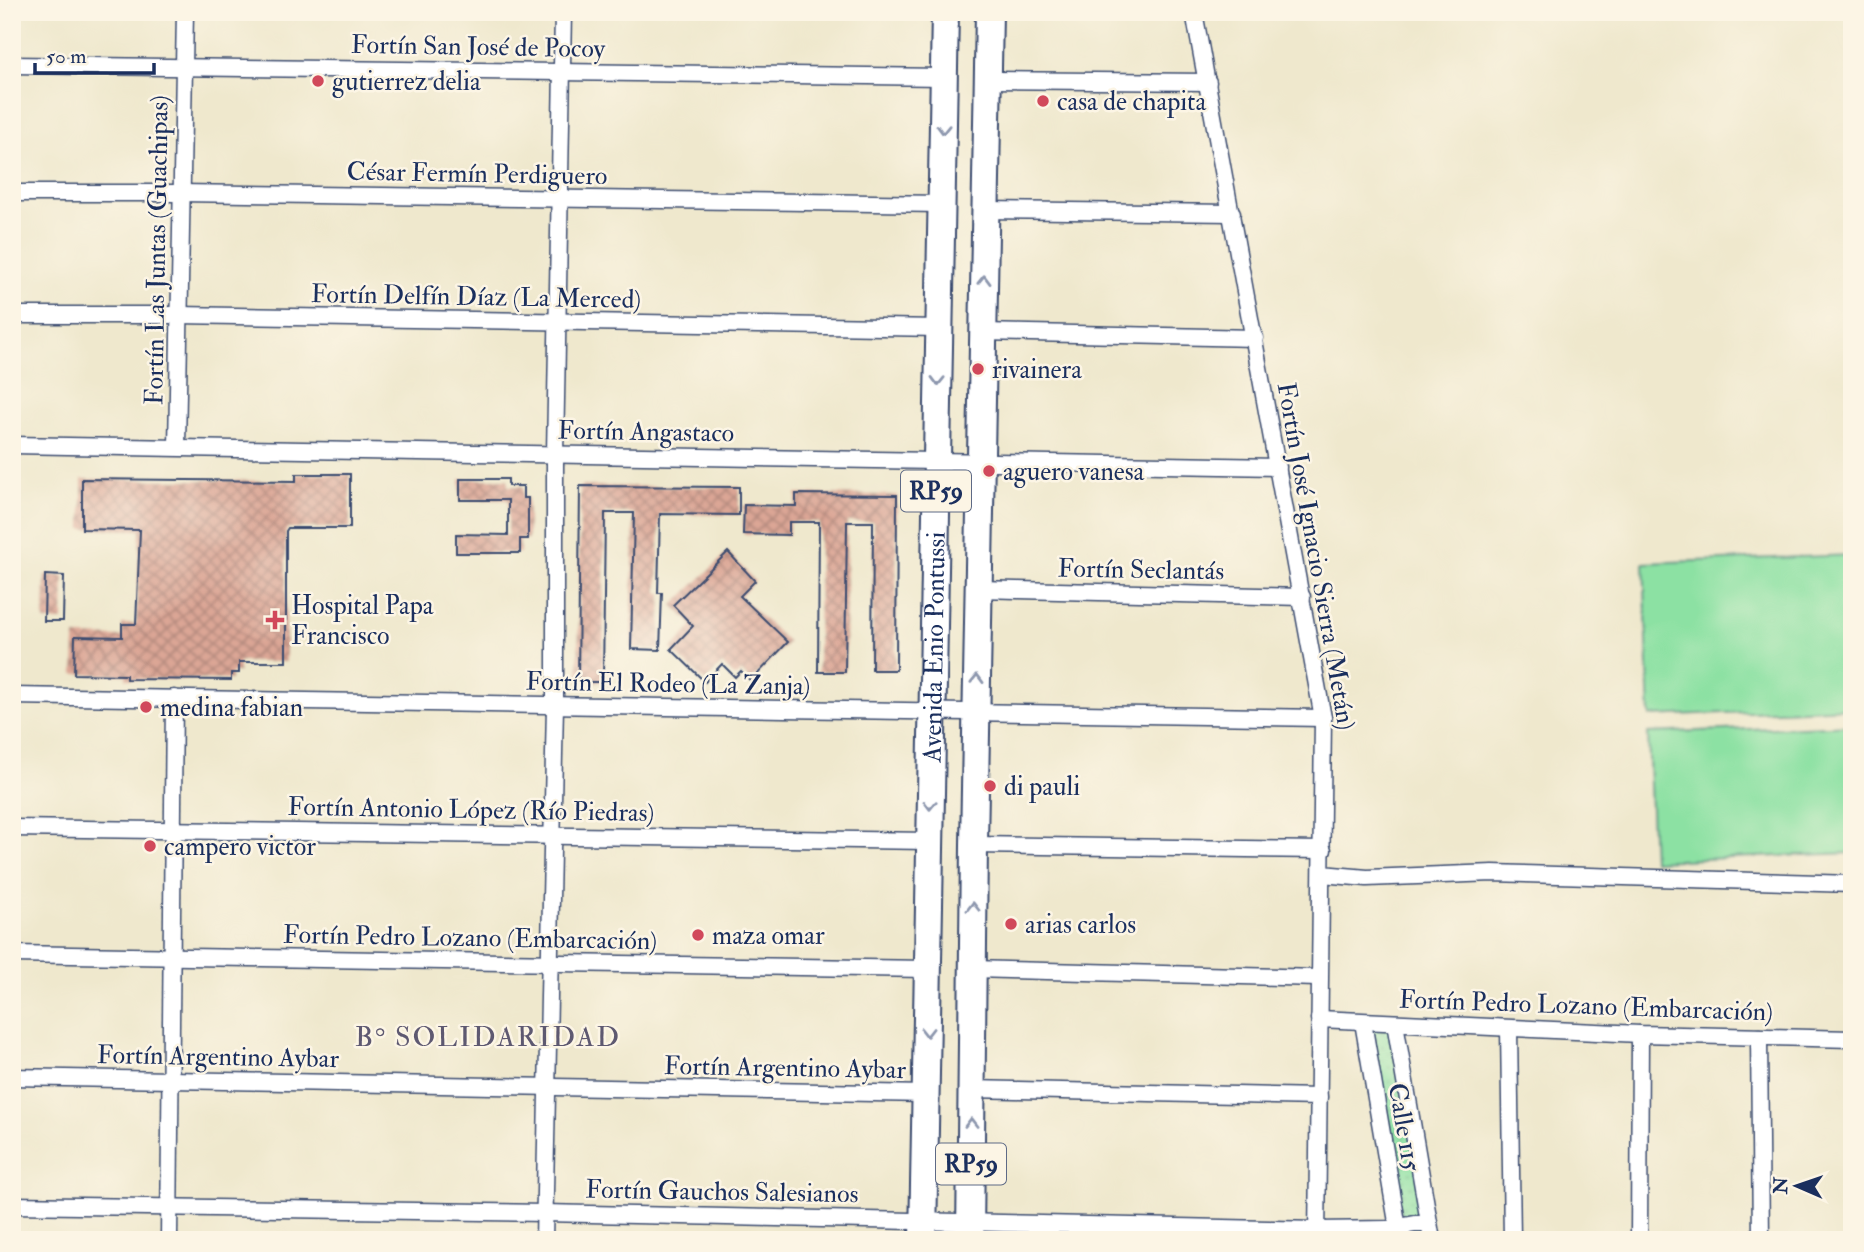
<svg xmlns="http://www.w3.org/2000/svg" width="1864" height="1252" viewBox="0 0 1864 1252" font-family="'IM FELL Double Pica',serif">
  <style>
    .grass { fill: url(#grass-dots); stroke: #548880; stroke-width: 2 }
    .pitch { fill: #8ce1a3; stroke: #548880; stroke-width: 2 }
    .building { fill: url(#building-cross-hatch) }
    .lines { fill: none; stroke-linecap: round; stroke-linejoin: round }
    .street-casing { stroke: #3b4b6f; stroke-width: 19 }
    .primary-casing { stroke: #3b4b6f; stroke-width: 30 }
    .street { stroke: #fff; stroke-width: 16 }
    .primary { stroke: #fff; stroke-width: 26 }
    .oneway { stroke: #8d97ae }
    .poi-dot { fill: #d1495b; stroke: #fcf5e5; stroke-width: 2.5 }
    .labels { text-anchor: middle; stroke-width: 5; stroke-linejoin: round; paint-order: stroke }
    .shield { fill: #fcf5e5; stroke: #5e6a86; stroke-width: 2 }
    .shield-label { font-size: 24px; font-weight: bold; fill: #1b2f5e }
    .street-label { font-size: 26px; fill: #1b2f5e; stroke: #fcf5e5 }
    .poi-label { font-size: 26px; fill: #1b2f5e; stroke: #fcf5e5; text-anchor: start }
    .neighbourhood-label { font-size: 28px; letter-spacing: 2px; fill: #5e5971; stroke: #fcf5e5 }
  </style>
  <defs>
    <pattern id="grass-dots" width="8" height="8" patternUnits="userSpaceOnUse" patternTransform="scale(1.75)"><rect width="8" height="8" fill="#8ce1a3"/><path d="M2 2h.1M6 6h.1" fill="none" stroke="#78c18f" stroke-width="1.8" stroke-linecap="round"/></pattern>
    <pattern id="building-cross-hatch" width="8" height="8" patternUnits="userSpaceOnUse" patternTransform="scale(1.75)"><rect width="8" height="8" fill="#dba695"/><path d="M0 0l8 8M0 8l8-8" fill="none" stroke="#b1887d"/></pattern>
  </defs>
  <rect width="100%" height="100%" fill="#fcf5e5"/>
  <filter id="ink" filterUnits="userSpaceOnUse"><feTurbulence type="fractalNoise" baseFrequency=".0143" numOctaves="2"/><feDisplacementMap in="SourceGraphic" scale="14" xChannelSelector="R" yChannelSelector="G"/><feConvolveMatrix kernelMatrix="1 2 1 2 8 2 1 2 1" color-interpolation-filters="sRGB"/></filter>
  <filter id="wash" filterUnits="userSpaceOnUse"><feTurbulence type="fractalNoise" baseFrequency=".00686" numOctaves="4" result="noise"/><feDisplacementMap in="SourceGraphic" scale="28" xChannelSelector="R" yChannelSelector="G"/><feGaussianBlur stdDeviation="1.57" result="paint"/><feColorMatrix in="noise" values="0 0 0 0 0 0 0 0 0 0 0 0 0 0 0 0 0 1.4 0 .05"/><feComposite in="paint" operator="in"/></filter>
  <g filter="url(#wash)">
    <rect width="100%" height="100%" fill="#efe8cd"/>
    <polygon class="grass" points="1365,1021 1395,1023 1431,1240 1405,1240"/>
    <g class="pitch">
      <polygon points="1852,555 1852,708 1650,716 1644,563"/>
      <polygon points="1852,725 1852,853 1653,861 1648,733"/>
    </g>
    <g id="blocks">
      <g class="building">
        <polygon points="296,474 350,474 350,528 288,528 286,531 286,662 239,662 239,673 231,673 231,680 126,679 126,675 74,674 75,636 122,637 122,624 136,624 140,530 82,529 82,479 296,481"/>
        <polygon points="460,479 508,479 508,486 523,486 523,498 528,498 528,539 520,539 520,553 456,553 456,534 508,535 508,500 460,500"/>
        <polygon points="580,486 739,487 739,515 660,514 658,593 662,593 660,650 631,649 634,513 605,513 603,682 578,682"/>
        <polygon points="796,494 897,495 896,670 872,670 873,522 847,522 845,672 818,672 819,522 789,522 789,535 743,534 744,505 796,506"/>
        <polygon points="728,552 755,581 740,596 788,642 751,681 741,671 735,677 722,664 705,682 671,649 693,626 673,605"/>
        <polygon points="45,575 64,576 63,621 44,621"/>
      </g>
    </g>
  </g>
  <g filter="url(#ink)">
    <use href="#blocks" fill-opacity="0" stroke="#3b4b6f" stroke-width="2"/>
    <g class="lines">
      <g class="street-casing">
        <g id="street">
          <polyline points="1194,12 1323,718 1317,1240"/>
          <polyline points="12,65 944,77"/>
          <polyline points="987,80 1208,82"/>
          <polyline points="12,193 180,193 941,204"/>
          <polyline points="985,210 1232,213"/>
          <polyline points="12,315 179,315 939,328"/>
          <polyline points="983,332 1255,338"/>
          <polyline points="12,445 1278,467"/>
          <polyline points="177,447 185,12"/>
          <polyline points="979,589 1302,597"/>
          <polyline points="12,696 1323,718"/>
          <polyline points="12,828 929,841"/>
          <polyline points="974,845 1323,850"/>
          <polyline points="1322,874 1367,878 1493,873 1852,884"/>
          <polyline points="12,954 927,969"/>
          <polyline points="973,969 1318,978"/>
          <polyline points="1319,1019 1640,1034 1852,1039"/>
          <polyline points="1363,1022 1398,1228 1404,1240"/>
          <polyline points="1395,1023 1432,1240"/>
          <polyline points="1509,1029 1512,1240"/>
          <polyline points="1759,1037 1761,1240"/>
          <polyline points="12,1077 927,1094"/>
          <polyline points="971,1089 1319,1097"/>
          <polyline points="12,1205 544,1213 1317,1230 1388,1229 1415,1224 1429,1224"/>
          <polyline points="169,1240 174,698"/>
          <polyline points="544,1240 555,705 555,454 563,12"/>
          <polyline points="1639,1240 1640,1034"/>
        </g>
      </g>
      <g class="primary-casing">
        <g id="primary">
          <path id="s1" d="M 923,1240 L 945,12"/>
          <polyline points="970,1240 974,845 989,12"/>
        </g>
      </g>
      <use href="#street" class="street"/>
      <use href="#primary" class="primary"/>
    </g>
    <defs><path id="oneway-chevron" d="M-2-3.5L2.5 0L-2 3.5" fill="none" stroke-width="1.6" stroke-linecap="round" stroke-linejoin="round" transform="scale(1.75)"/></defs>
    <g class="oneway">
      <use href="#oneway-chevron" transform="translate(943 129) rotate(91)"/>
      <use href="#oneway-chevron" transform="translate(984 280) rotate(-89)"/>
      <use href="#oneway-chevron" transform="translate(938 381) rotate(91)"/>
      <use href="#oneway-chevron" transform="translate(977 679) rotate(-89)"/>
      <use href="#oneway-chevron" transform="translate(930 805) rotate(91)"/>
      <use href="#oneway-chevron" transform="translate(973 907) rotate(-90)"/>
      <use href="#oneway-chevron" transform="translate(927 1032) rotate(90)"/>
      <use href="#oneway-chevron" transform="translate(971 1123) rotate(-90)"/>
    </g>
  </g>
  <g class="poi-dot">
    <circle cx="318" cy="81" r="7"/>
    <circle cx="1043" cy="101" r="7"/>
    <circle cx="978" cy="369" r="7"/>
    <circle cx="989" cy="471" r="7"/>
    <path d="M271.5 609.5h7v7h7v7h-7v7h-7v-7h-7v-7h7z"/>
    <circle cx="146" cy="707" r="7"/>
    <circle cx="990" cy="786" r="7"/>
    <circle cx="150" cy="846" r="7"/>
    <circle cx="1011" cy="924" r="7"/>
    <circle cx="698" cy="935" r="7"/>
  </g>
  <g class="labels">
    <g class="shield">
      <rect x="901" y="470.5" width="70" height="41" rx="5"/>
      <rect x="936" y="1143.5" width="70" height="41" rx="5"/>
    </g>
    <g class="shield-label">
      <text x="936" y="499">RP59</text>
      <text x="971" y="1172">RP59</text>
    </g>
    <g class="street-label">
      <text transform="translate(478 46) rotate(1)" y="9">Fortín San José de Pocoy</text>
      <text transform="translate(477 173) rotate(1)" y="9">César Fermín Perdiguero</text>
      <text transform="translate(156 250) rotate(-89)" y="9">Fortín Las Juntas (Guachipas)</text>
      <text transform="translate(476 296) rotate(1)" y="9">Fortín Delfín Díaz (La Merced)</text>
      <text transform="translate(646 431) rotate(1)" y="9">Fortín Angastaco</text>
      <text transform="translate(1317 556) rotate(80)" y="9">Fortín José Ignacio Sierra (Metán)</text>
      <text transform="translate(1141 569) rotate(1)" y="9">Fortín Seclantás</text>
      <text dy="9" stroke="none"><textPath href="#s1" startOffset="593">Avenida Enio Pontussi</textPath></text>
      <text transform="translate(668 683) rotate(1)" y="9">Fortín El Rodeo (La Zanja)</text>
      <text transform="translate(471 809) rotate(1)" y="9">Fortín Antonio López (Río Piedras)</text>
      <text transform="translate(470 937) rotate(1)" y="9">Fortín Pedro Lozano (Embarcación)</text>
      <text transform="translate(1586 1005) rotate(2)" y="9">Fortín Pedro Lozano (Embarcación)</text>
      <text transform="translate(218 1056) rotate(1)" y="9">Fortín Argentino Aybar</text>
      <text transform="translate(785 1067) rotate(1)" y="9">Fortín Argentino Aybar</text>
      <text transform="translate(1405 1127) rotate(80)" y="9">Calle 115</text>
      <text transform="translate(722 1191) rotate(1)" y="9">Fortín Gauchos Salesianos</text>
    </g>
    <g class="poi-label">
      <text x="332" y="90">gutierrez delia</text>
      <text x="1057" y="110">casa de chapita</text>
      <text x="992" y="378">rivainera</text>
      <text x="1003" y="480">aguero vanesa</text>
      <text x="291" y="614">Hospital Papa<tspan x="291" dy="30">Francisco</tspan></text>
      <text x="160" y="716">medina fabian</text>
      <text x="1004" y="795">di pauli</text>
      <text x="164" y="855">campero victor</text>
      <text x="1025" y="933">arias carlos</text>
      <text x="712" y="944">maza omar</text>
    </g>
    <g class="neighbourhood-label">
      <text x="488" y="1046">B° SOLIDARIDAD</text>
    </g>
  </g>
  <rect width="1864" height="1252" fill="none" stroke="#fcf5e5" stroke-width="42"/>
  <g transform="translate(1797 1186) rotate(272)" stroke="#fcf5e5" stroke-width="5" paint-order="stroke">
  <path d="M0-5L12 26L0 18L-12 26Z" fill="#1b2f5e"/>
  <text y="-10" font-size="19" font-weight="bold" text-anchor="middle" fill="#1b2f5e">N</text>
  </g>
  <path d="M35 63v10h119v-10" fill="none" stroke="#1b2f5e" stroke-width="3.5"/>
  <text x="46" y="63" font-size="21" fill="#1b2f5e" stroke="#fcf5e5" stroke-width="5" paint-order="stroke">50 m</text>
</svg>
